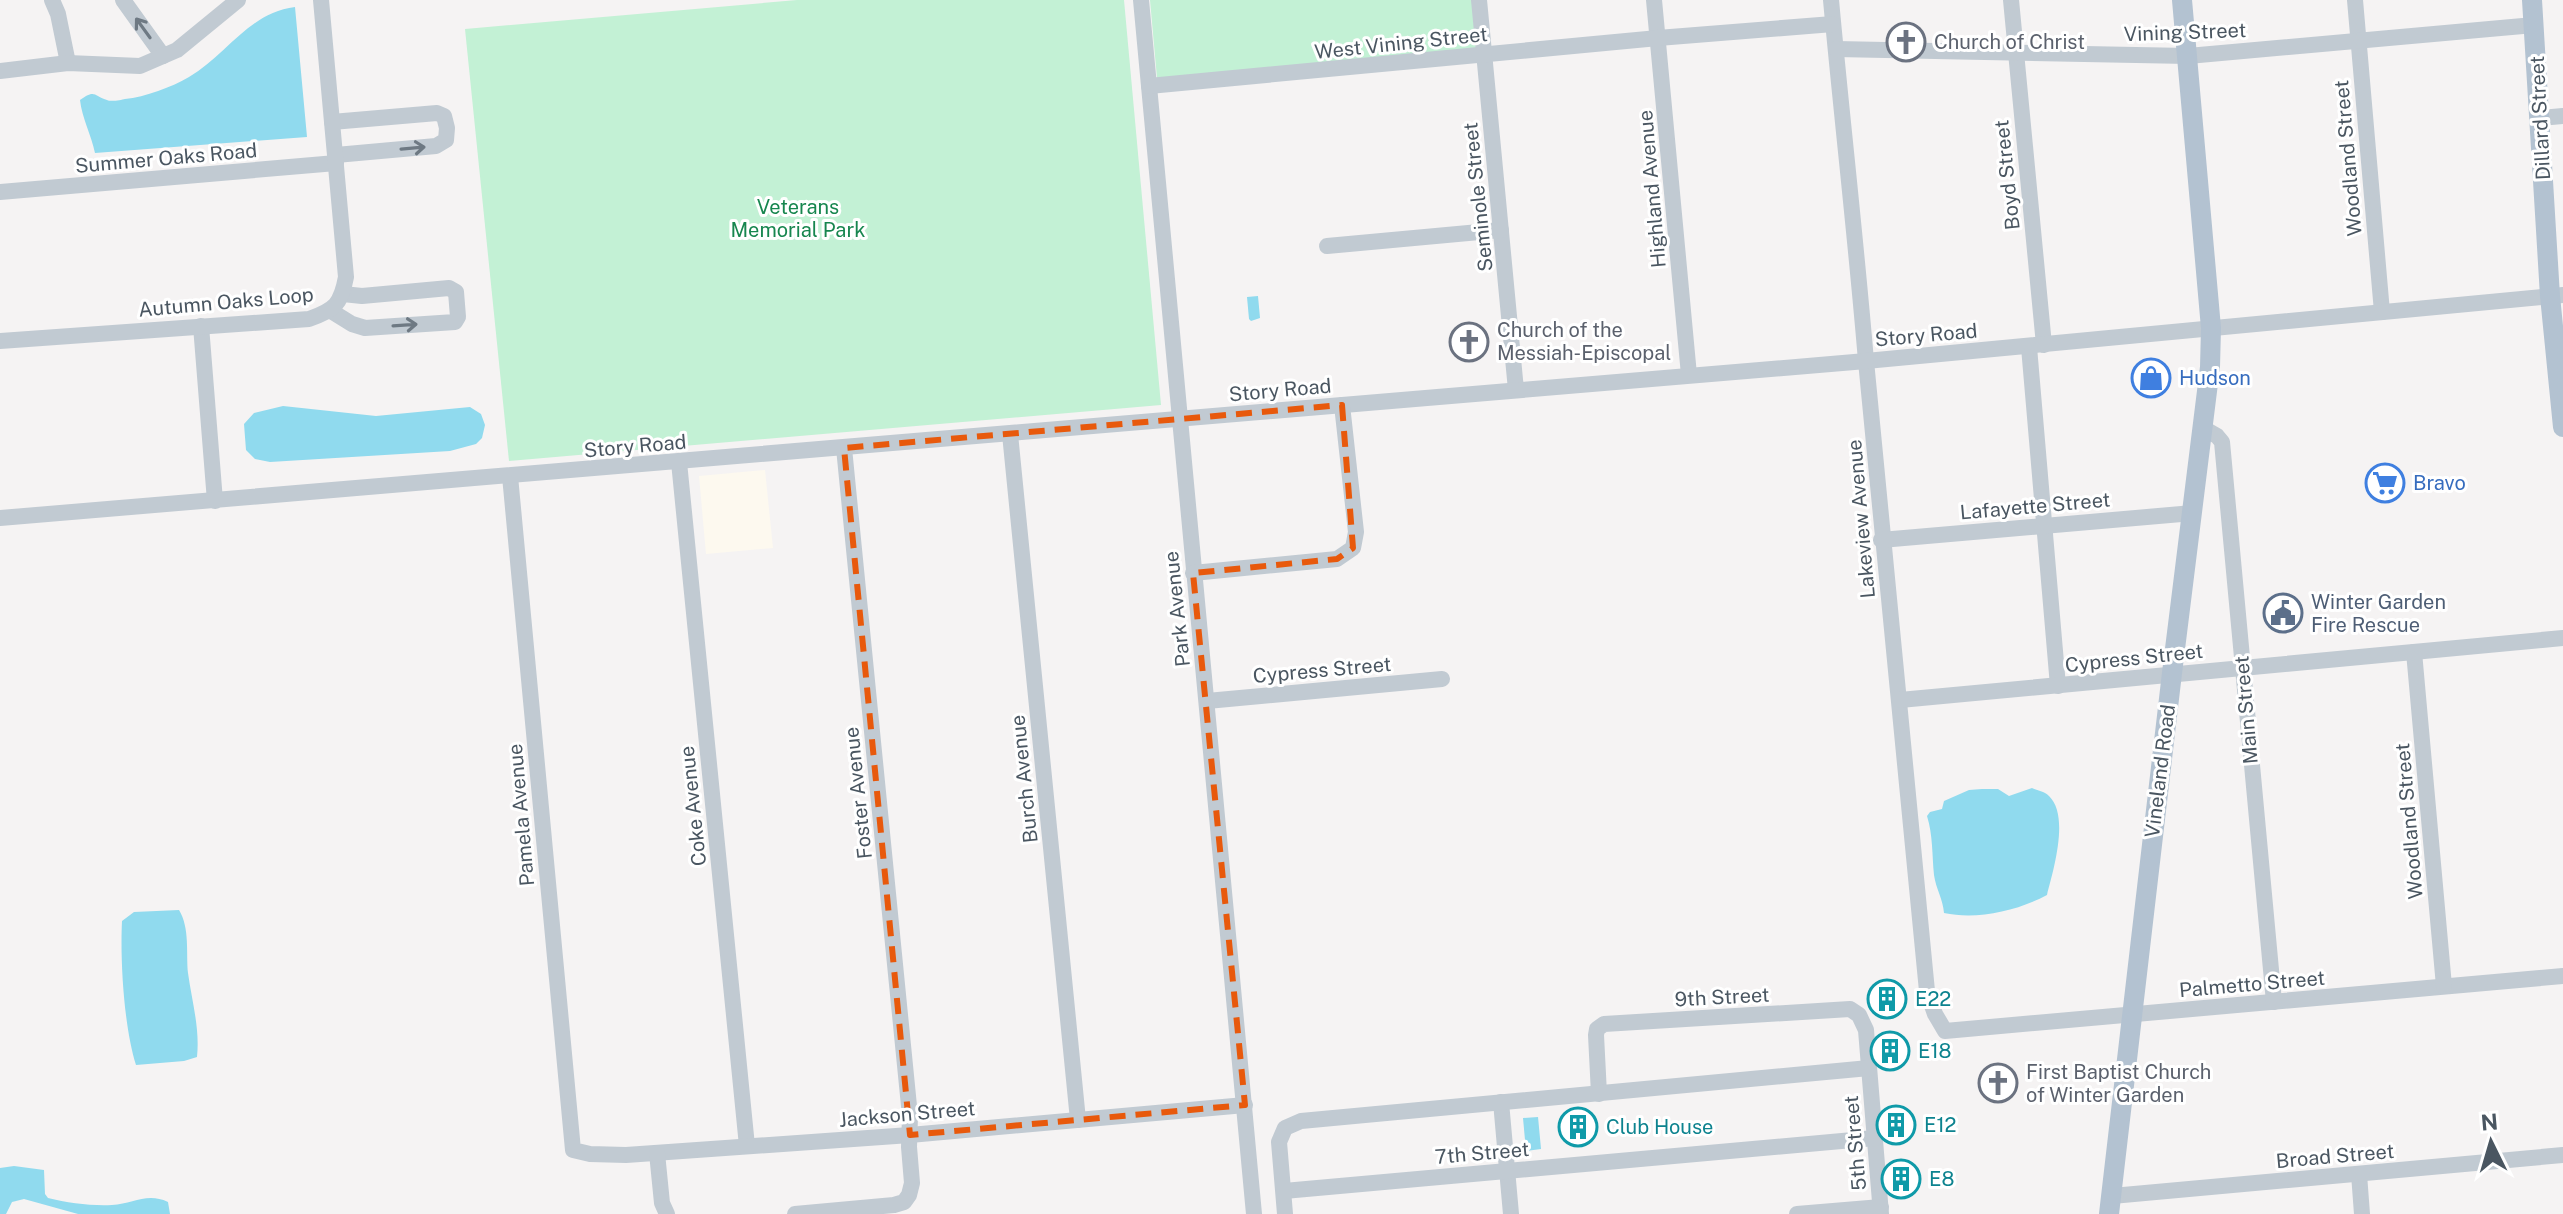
<svg xmlns="http://www.w3.org/2000/svg" width="2563" height="1214" viewBox="0 0 2563 1214" font-family="'Public Sans',sans-serif">
  <style>
    .commercial { fill: #fdf9ef }
    .green { fill: #c3f1d5 }
    .water { fill: #90daee }
    .lines { fill: none; stroke-linecap: round; stroke-linejoin: round }
    .minor { stroke: #c1cad2; stroke-width: 16 }
    .major { stroke: #b3c2d1; stroke-width: 20 }
    .oneway { stroke: #6e7983 }
    .marked { fill: none; stroke: #e8590c; stroke-width: 6; stroke-dasharray: 16 10; stroke-linejoin: round }
    .labels { text-anchor: middle; stroke-width: 6; stroke-linejoin: round; paint-order: stroke }
    .street-label { font-size: 20px; fill: #4a5661; stroke: #fff }
    .worship-label { font-size: 20px; fill: #5b616d; stroke: #fff; text-anchor: start }
    .park-label { font-size: 20px; fill: #17864f; stroke: #fff }
    .shop-label { font-size: 20px; fill: #366cbe; stroke: #fff; text-anchor: start }
    .service-label { font-size: 20px; fill: #4e5e75; stroke: #fff; text-anchor: start }
    .culture-label { font-size: 20px; fill: #0d838f; stroke: #fff; text-anchor: start }
  </style>
  <rect width="100%" height="100%" fill="#f5f3f3"/>
  <polygon class="commercial" points="765,470 773,548 706,554 699,476"/>
  <g class="green">
    <polygon points="797,0 1124,0 1161,405 509,461 465,29"/>
    <polygon points="1150,0 1472,0 1476,49 1157,78"/>
  </g>
  <g class="water">
    <path d="M 295,7 L 307,137 L 95,153 C 91,134 82,118 80,100 C 96,89 93,96 107,100 C 111,102 121,100 125,99 C 145,97 172,87 189,77 C 227,55 248,13 295,7 Z"/>
    <polygon points="1258,296 1260,318 1251,321 1249,319 1247,297"/>
    <polygon points="283,406 376,416 470,407 481,414 485,425 482,438 476,444 450,451 270,462 255,459 246,450 244,424 254,413"/>
    <path d="M 2032,788 C 2038,791 2044,791 2049,796 C 2070,816 2053,871 2047,895 C 2017,911 1977,920 1944,913 C 1943,899 1936,889 1934,875 C 1932,855 1933,835 1927,816 L 1930,812 L 1942,809 L 1944,801 L 1969,790 L 1982,789 L 1998,789 L 2009,796 Z"/>
    <path d="M 179,910 C 190,928 186,953 188,973 C 192,1002 200,1028 197,1057 L 184,1061 L 136,1065 C 124,1027 120,961 122,921 L 134,912 Z"/>
    <polygon points="1538,1117 1541,1149 1526,1151 1523,1118"/>
    <path d="M 14,1166 L 44,1170 L 45,1194 L 48,1198 C 68,1203 91,1206 112,1205 C 133,1204 147,1192 168,1202 L 170,1214 L 78,1214 L 24,1199 L 12,1202 L 6,1214 L 0,1214 L 0,1168 Z"/>
  </g>
  <g class="lines">
    <g class="minor">
      <polyline points="52,0 58,14 68,63"/>
      <polyline points="123,0 163,56"/>
      <polyline points="1141,0 1254,1214"/>
      <polyline points="1479,0 1516,390"/>
      <polyline points="1654,0 1689,375"/>
      <path d="M 1831,0 C 1842,120 1856,240 1866,361 C 1885,571 1906,781 1927,991 L 1935,1014 L 1945,1031 L 2563,976"/>
      <polyline points="2011,0 2044,345"/>
      <polyline points="2355,0 2382,312"/>
      <polyline points="1836,49 2188,56 2534,25"/>
      <polyline points="0,71 68,63 140,66 177,50 238,0"/>
      <polyline points="1149,86 1658,38 1833,24"/>
      <polyline points="2540,118 2563,116"/>
      <polyline points="332,122 437,113 444,116 447,128 446,140 436,146 336,155"/>
      <polyline points="0,192 336,163"/>
      <polyline points="1327,246 1501,230"/>
      <polyline points="331,311 352,324 365,328 455,322 458,317 456,292 449,288 362,296 343,294"/>
      <polyline points="201,326 215,501"/>
      <path d="M 0,341 L 309,319 C 335,310 341,304 346,277 L 321,0"/>
      <polyline points="2029,347 2058,686"/>
      <polyline points="2203,428 2217,436 2222,442 2274,1002"/>
      <polyline points="1010,434 1078,1120"/>
      <polyline points="679,462 747,1146"/>
      <polyline points="510,476 573,1150 590,1154 626,1155 910,1135 1245,1105"/>
      <polyline points="0,518 1866,361 2563,295"/>
      <polyline points="1881,540 2193,513"/>
      <polyline points="1193,573 1337,559 1353,548 1356,532 1342,405"/>
      <polyline points="2414,652 2444,986"/>
      <polyline points="1900,700 2563,638"/>
      <polyline points="1207,701 1442,679"/>
      <polyline points="1599,1094 1596,1035 1597,1029 1604,1024 1850,1009 1859,1015 1866,1030 1881,1214"/>
      <polyline points="1501,1102 1511,1214"/>
      <polyline points="657,1153 662,1203 667,1214"/>
      <polyline points="2359,1174 2362,1214"/>
      <polyline points="1284,1191 1875,1138"/>
      <polyline points="2112,1196 2563,1155"/>
      <polyline points="795,1214 894,1205 904,1202 909,1195 912,1183 909,1147 910,1116 844,448"/>
      <polyline points="1285,1214 1279,1142 1285,1128 1301,1121 1869,1068"/>
      <polyline points="1797,1214 1881,1207"/>
    </g>
    <g class="major">
      <polyline points="2532,0 2550,296 2563,427"/>
      <polyline points="2109,1214 2172,673 2210,367 2211,328 2182,0"/>
    </g>
  </g>
  <defs><path id="oneway-shaft" d="M-6 0H5M1.5-3L5.5 0L1.5 3" fill="none" stroke-width="1.6" stroke-linecap="round" stroke-linejoin="round" transform="scale(2)"/></defs>
  <g class="oneway">
    <use href="#oneway-shaft" transform="translate(143 28) rotate(-126)"/>
    <use href="#oneway-shaft" transform="translate(413 148) rotate(-5)"/>
    <use href="#oneway-shaft" transform="translate(405 325) rotate(-4)"/>
  </g>
  <path class="marked" d="M 1342,405 L 1353,548 L 1337,559 L 1193,573 L 1245,1105 L 910,1135 L 844,448 Z"/>
  <defs>
    <g id="church-ring" transform="scale(2)"><circle r="9.5" fill="#fff" stroke="#6b7280" stroke-width="1.5"/><path d="M-1.2-6h2.4v3.5h3.3v2.4h-3.3V6h-2.4V-.1h-3.3v-2.4h3.3Z" fill="#6b7280"/></g>
    <g id="shop-ring" transform="scale(2)"><circle r="9.5" fill="#fff" stroke="#3f7fe0" stroke-width="1.5"/><path d="M-5-2.5h2.3a2.7 3.5 0 0 1 5.4 0H5L5.5 6h-11ZM-1.5-2.5h3a1.5 2.3 0 0 0-3 0Z" fill="#3f7fe0"/></g>
    <g id="supermarket-ring" transform="scale(2)"><circle r="9.5" fill="#fff" stroke="#3f7fe0" stroke-width="1.5"/><path d="M-6-5.5h2.5l.6 2H6L4.5 2H-2.5L-4.4-4H-6ZM-1.5 3.2a1.3 1.3 0 1 0 .1 0ZM3 3.2a1.3 1.3 0 1 0 .1 0Z" fill="#3f7fe0"/></g>
    <g id="civic-ring" transform="scale(2)"><circle r="9.5" fill="#fff" stroke="#5c6f8a" stroke-width="1.5"/><path d="M-.6-6.5H3V-4.5H.6V-3L4-1V1h2V6H-6V1h2V-1L-.6-3ZM-1.2 2.5V6h2.4V2.5Z" fill="#5c6f8a"/></g>
    <g id="building-ring" transform="scale(2)"><circle r="9.5" fill="#fff" stroke="#0f9aa8" stroke-width="1.5"/><path d="M-4-6H4V6H1V3H-1V6H-4ZM-2.5-4.3h1.7v1.8h-1.7ZM.8-4.3h1.7v1.8H.8ZM-2.5-1h1.7V.8h-1.7ZM.8-1h1.7V.8H.8Z" fill="#0f9aa8"/></g>
  </defs>
  <g fill-rule="evenodd">
    <use href="#church-ring" x="1906" y="42"/>
    <use href="#church-ring" x="1469" y="342"/>
    <use href="#shop-ring" x="2151" y="378"/>
    <use href="#supermarket-ring" x="2385" y="483"/>
    <use href="#civic-ring" x="2283" y="613"/>
    <use href="#building-ring" x="1887" y="999"/>
    <use href="#building-ring" x="1890" y="1051"/>
    <use href="#church-ring" x="1998" y="1083"/>
    <use href="#building-ring" x="1896" y="1125"/>
    <use href="#building-ring" x="1578" y="1127"/>
    <use href="#building-ring" x="1901" y="1179"/>
  </g>
  <g class="labels">
    <g class="street-label">
      <text transform="translate(2185 32) rotate(-2)" y="7">Vining Street</text>
      <text transform="translate(1401 43) rotate(-6)" y="7">West Vining Street</text>
      <text transform="translate(2540 118) rotate(-93)" y="7">Dillard Street</text>
      <text transform="translate(166 158) rotate(-5)" y="7">Summer Oaks Road</text>
      <text transform="translate(2348 158) rotate(-95)" y="7">Woodland Street</text>
      <text transform="translate(2007 175) rotate(-96)" y="7">Boyd Street</text>
      <text transform="translate(1652 189) rotate(-95)" y="7">Highland Avenue</text>
      <text transform="translate(1478 197) rotate(-96)" y="7">Seminole Street</text>
      <text transform="translate(226 302) rotate(-5)" y="7">Autumn Oaks Loop</text>
      <text transform="translate(1926 335) rotate(-5)" y="7">Story Road</text>
      <text transform="translate(1280 390) rotate(-5)" y="7">Story Road</text>
      <text transform="translate(635 446) rotate(-5)" y="7">Story Road</text>
      <text transform="translate(2035 506) rotate(-5)" y="7">Lafayette Street</text>
      <text transform="translate(1861 519) rotate(-95)" y="7">Lakeview Avenue</text>
      <text transform="translate(1177 609) rotate(-96)" y="7">Park Avenue</text>
      <text transform="translate(2134 658) rotate(-6)" y="7">Cypress Street</text>
      <text transform="translate(1322 670) rotate(-5)" y="7">Cypress Street</text>
      <text transform="translate(2246 710) rotate(-95)" y="7">Main Street</text>
      <text transform="translate(2160 771) rotate(-83)" y="7">Vineland Road</text>
      <text transform="translate(1024 779) rotate(-96)" y="7">Burch Avenue</text>
      <text transform="translate(858 793) rotate(-96)" y="7">Foster Avenue</text>
      <text transform="translate(693 806) rotate(-96)" y="7">Coke Avenue</text>
      <text transform="translate(521 815) rotate(-95)" y="7">Pamela Avenue</text>
      <text transform="translate(2409 821) rotate(-95)" y="7">Woodland Street</text>
      <text transform="translate(2252 984) rotate(-5)" y="7">Palmetto Street</text>
      <text transform="translate(1722 997) rotate(-3)" y="7">9th Street</text>
      <text transform="translate(907 1114) rotate(-5)" y="7">Jackson Street</text>
      <text transform="translate(1855 1143) rotate(-95)" y="7">5th Street</text>
      <text transform="translate(1482 1153) rotate(-5)" y="7">7th Street</text>
      <text transform="translate(2335 1156) rotate(-5)" y="7">Broad Street</text>
    </g>
    <g class="worship-label">
      <text x="1934" y="49">Church of Christ</text>
      <text x="1497" y="337">Church of the<tspan x="1497" dy="23">Messiah-Episcopal</tspan></text>
      <text x="2026" y="1079">First Baptist Church<tspan x="2026" dy="23">of Winter Garden</tspan></text>
    </g>
    <g class="park-label">
      <text x="798" y="214">Veterans<tspan x="798" dy="23">Memorial Park</tspan></text>
    </g>
    <g class="shop-label">
      <text x="2179" y="385">Hudson</text>
      <text x="2413" y="490">Bravo</text>
    </g>
    <g class="service-label">
      <text x="2311" y="609">Winter Garden<tspan x="2311" dy="23">Fire Rescue</tspan></text>
    </g>
    <g class="culture-label">
      <text x="1915" y="1006">E22</text>
      <text x="1918" y="1058">E18</text>
      <text x="1924" y="1132">E12</text>
      <text x="1606" y="1134">Club House</text>
      <text x="1929" y="1186">E8</text>
    </g>
  </g>
  <g transform="translate(2491 1142) rotate(355)" stroke="#ffffff" stroke-width="6" paint-order="stroke">
  <path d="M0-6L14 30L0 20L-14 30Z" fill="#4a5661"/>
  <text y="-12" font-size="22" font-weight="bold" text-anchor="middle" fill="#4a5661">N</text>
  </g>
</svg>
